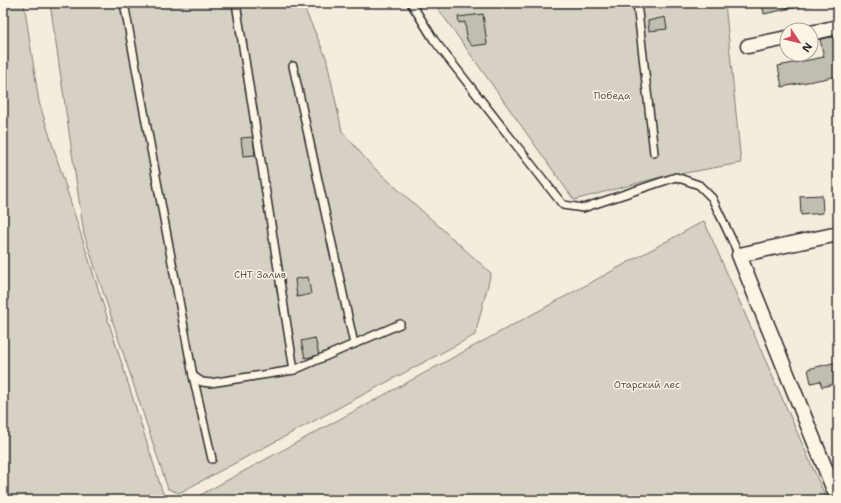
<svg xmlns="http://www.w3.org/2000/svg" width="841" height="503" viewBox="0 0 841 503" font-family="'Shantell Sans',sans-serif">
  <style>
    .green { fill: #d6d1c4; stroke: #807e78 }
    .building { fill: #c2bdb1; stroke: #2b2b2b }
    .lines { fill: none; stroke-linecap: round; stroke-linejoin: round }
    .lane-casing { stroke: #2b2b2b; stroke-width: 10 }
    .street-casing { stroke: #2b2b2b; stroke-width: 17 }
    .lane { stroke: #fcf5e5; stroke-width: 7 }
    .street { stroke: #fcf5e5; stroke-width: 14 }
    .labels { text-anchor: middle; stroke-width: 3; stroke-linejoin: round; paint-order: stroke }
    .park-label { font-size: 10px; fill: #565451; stroke: #fcf5e5 }
  </style>
  <rect width="100%" height="100%" fill="#f4edde"/>
  <filter id="ink" filterUnits="userSpaceOnUse"><feTurbulence type="fractalNoise" baseFrequency=".025" numOctaves="2"/><feDisplacementMap in="SourceGraphic" scale="8" xChannelSelector="R" yChannelSelector="G"/><feConvolveMatrix kernelMatrix="1 2 1 2 8 2 1 2 1" color-interpolation-filters="sRGB"/></filter>
  <g filter="url(#ink)">
    <g class="green">
      <polygon points="3,3 24,3 39,102 165,500 3,500"/>
      <polygon points="50,3 302,3 326,57 342,131 370,164 491,273 475,335 179,493 168,489 84,234"/>
      <polygon points="434,3 725,3 741,163 657,178 574,200"/>
      <polygon points="704,221 827,500 191,500"/>
    </g>
    <g class="building">
      <polygon points="762,3 786,3 787,9 764,14"/>
      <polygon points="786,3 811,3 811,5 787,9"/>
      <polygon points="483,14 487,44 472,46 467,40 465,22 459,23 458,17"/>
      <polygon points="665,17 667,29 649,31 648,21"/>
      <polygon points="838,36 838,76 782,87 778,66 824,57 820,39"/>
      <polygon points="253,137 255,155 243,156 241,138"/>
      <polygon points="835,187 838,187 838,210 837,210"/>
      <polygon points="822,195 823,213 801,215 800,196"/>
      <polygon points="308,277 311,294 297,297 295,279"/>
      <polygon points="315,338 319,355 305,358 301,341"/>
      <polygon points="837,362 838,383 822,387 820,381 811,383 808,369"/>
      <polygon points="838,456 838,474 837,474 834,457"/>
    </g>
    <g class="lines">
      <g class="lane-casing">
        <g id="lane">
          <polyline points="124,3 193,376 202,382 210,383 294,370 400,324"/>
          <polyline points="236,3 294,370"/>
          <polyline points="411,3 434,40 563,205 583,208 676,177 699,185 712,198 739,255"/>
          <polyline points="637,3 654,153"/>
          <polyline points="293,66 354,344"/>
          <polyline points="193,376 212,459"/>
        </g>
      </g>
      <g class="street-casing">
        <g id="street">
          <polyline points="811,33 838,27"/>
          <polyline points="748,46 787,38"/>
          <polyline points="838,234 739,255 838,500"/>
        </g>
      </g>
      <use href="#lane" class="lane"/>
      <use href="#street" class="street"/>
    </g>
  </g>
  <g class="labels">
    <g class="park-label">
      <text x="612" y="99">Победа</text>
      <text x="260" y="278">СНТ Залив</text>
      <text x="647" y="388">Отарский лес</text>
    </g>
  </g>
  <rect width="841" height="503" fill="none" stroke="#fcf5e5" stroke-width="16"/>
  <rect x="8" y="8" width="825" height="487" fill="none" stroke="#2b2b2b" stroke-width="1.5" filter="url(#ink)"/>
  <g transform="translate(799 42) rotate(125)"><circle r="19" fill="#fcf5e5" stroke="#a8a49b"/>
  <path d="M0-3L7 15L0 10L-7 15Z" fill="#d1495b"/>
  <text y="-6" font-size="11" font-weight="bold" text-anchor="middle" fill="#2b2b2b">N</text>
  </g>
</svg>
